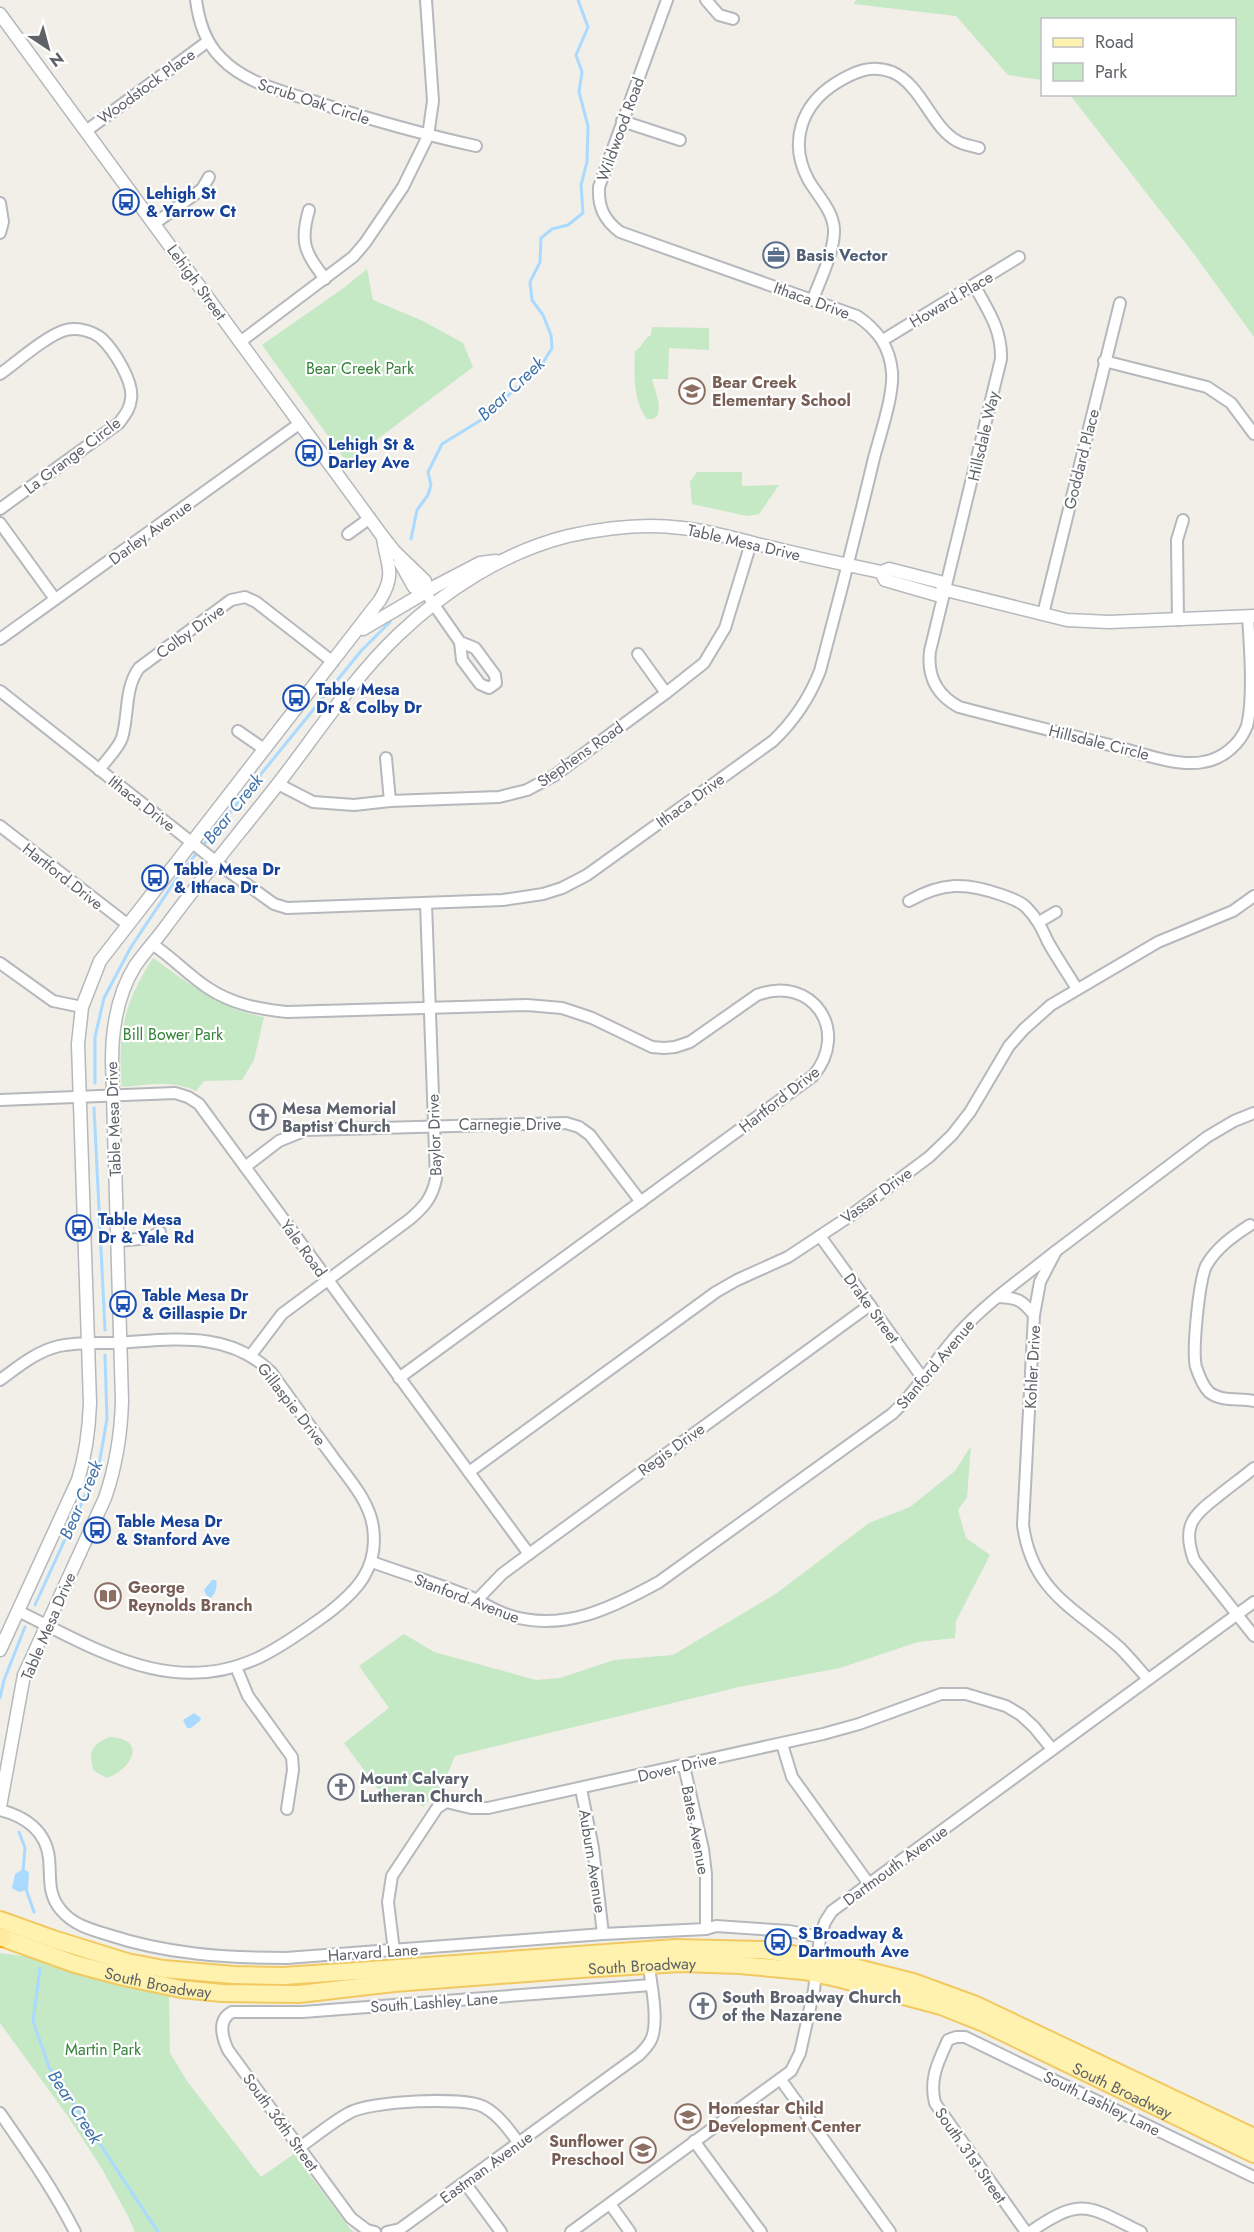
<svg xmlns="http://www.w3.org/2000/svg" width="1254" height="2232" viewBox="0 0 1254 2232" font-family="Jost,sans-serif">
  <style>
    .green { fill: #c5e8c5 }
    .water { fill: #aadaff }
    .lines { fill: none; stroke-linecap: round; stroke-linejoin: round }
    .stream { stroke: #aadaff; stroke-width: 3 }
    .minor-casing { stroke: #b5b8bc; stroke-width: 14 }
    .tertiary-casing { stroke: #b5b8bc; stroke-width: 15 }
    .primary-casing { stroke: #f2c960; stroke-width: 20 }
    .trunk-casing { stroke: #f9ab00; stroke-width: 20 }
    .minor { stroke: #fff; stroke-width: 10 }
    .tertiary { stroke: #fff; stroke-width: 12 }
    .primary { stroke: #fff2af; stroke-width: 16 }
    .trunk { stroke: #feeaa1; stroke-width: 16 }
    .labels { text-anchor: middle; stroke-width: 4.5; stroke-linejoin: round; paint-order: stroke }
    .street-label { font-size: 16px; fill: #5f6368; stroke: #fff }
    .transit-label { font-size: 16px; font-weight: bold; fill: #164399; stroke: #fff; text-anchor: start }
    .service-label { font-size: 16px; font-weight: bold; fill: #4e5e75; stroke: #fff; text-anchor: start }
    .park-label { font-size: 16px; fill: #348238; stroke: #fff }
    .education-label { font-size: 16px; font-weight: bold; fill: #785e54; stroke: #fff; text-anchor: start }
    .worship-label { font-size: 16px; font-weight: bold; fill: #5b616d; stroke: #fff; text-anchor: start }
    .water-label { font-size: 18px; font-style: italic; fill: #4174aa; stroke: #fff }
  </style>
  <rect width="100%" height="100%" fill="#f1efe8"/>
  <g class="green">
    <polygon points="856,0 1254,0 1254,337 1194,254 1070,95 1234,94 1234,20 1042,20 1042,80 1008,75 956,16 854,4"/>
    <polygon points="367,269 373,300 423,321 463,343 473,367 347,462 262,345 345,287"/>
    <path d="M 652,327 L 709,328 L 709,350 L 669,348 L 668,379 L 652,379 C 655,392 661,402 658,415 L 653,419 L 647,419 C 633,401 634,373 635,351 C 642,348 643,339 651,335 Z"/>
    <polygon points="697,472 742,472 742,486 779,485 759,514 747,516 692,504 690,482"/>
    <path d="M 153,958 C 187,982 221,1010 264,1017 L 254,1060 L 242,1080 L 204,1081 L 196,1091 C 173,1080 147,1085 122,1087 C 117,1033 124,1003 153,958 Z"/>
    <polygon points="971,1446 967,1497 958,1510 966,1538 990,1555 956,1621 955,1638 918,1642 840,1668 739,1687 455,1756 441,1789 423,1807 401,1790 386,1800 344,1743 389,1708 359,1666 404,1634 434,1652 536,1680 560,1678 614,1660 673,1655 777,1593 869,1523 910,1507 955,1471"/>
    <path d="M 110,1737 C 147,1739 133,1768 107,1778 L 94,1771 C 87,1752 92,1744 110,1737 Z"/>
    <polygon points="0,1953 37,1958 75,1972 169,1995 170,2053 187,2081 261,2177 294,2154 350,2229 354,2232 135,2232 128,2216 101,2167 67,2115 0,2023"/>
  </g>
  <g class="water">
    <path d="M 212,1580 L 216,1580 C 218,1586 215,1594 211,1598 L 206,1595 L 204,1590 Z"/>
    <polygon points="194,1713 201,1718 200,1721 191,1728 187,1728 183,1720"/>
    <polygon points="23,1869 29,1872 28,1890 19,1892 12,1888 15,1874"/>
  </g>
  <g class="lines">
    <g class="stream">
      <polyline points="411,539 417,510 428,495 431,485 428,472 442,444 486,417 544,361 552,348 551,335 543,315 532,300 530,282 540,262 541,238 552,229 568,225 583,213 581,185 587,162 588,126 579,92 582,72 576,55 588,27 578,0"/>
      <polyline points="95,1083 95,1037 104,998 131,947 179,875 361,651 390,622"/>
      <polyline points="94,1108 105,1330"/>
      <polyline points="35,1605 99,1465 107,1419 105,1355"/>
      <polyline points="0,1698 4,1680 25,1627"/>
      <polyline points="19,1832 25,1848 23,1871"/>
      <polyline points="26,1889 34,1912"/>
      <polyline points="40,1968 33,2021 49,2067 158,2232"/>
    </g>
    <g class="minor-casing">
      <g id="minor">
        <path d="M 196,0 C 199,22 205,42 221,58 C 246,84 283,91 316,102 C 369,119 421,134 476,146"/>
        <polyline points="706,0 719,15 733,19"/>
        <polyline points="622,121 680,140"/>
        <polyline points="86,131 207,42"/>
        <polyline points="0,203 3,222 0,233"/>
        <path d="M 309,210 C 299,244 306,253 325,279"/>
        <polyline points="154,224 202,189 209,177"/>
        <path d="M 974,285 C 988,310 1002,330 1001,359 L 930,651 C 927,676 937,695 959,707 C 1012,721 1065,734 1118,747 C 1143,754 1179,767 1203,762 C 1223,759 1240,744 1247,726 C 1254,698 1250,647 1248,617"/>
        <path d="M 813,299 C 820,280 835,250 834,229 C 833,211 818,196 809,181 C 788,143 801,105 836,83 C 854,72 871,64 892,72 C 921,84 932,128 957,141 C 964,145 972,146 979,148"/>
        <polyline points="883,340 1019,257"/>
        <polyline points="240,342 353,257 365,243 403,187 428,136 433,101 426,0"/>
        <polyline points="1104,361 1207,387 1231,403 1254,434"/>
        <path d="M 0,374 C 17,362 47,335 66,330 C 77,327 92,331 101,338 C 114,350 134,382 131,399 C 130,409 125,415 119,423 L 0,509"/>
        <polyline points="0,523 55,599"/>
        <polyline points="348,534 370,518"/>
        <polyline points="425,592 460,642 462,660 480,684 489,688 496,683 495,675 475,648 460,642"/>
        <polyline points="1043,614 1120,303"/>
        <polyline points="1178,620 1177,540 1183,520"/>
        <polyline points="0,639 299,424"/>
        <polyline points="638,654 666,693"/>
        <path d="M 0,691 L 224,868 L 274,904 L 287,908 L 503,900 L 543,894 L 562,888 L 587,875 L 773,741 C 795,720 809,699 820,671 C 839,600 857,529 874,458 C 880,435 894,395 892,372 C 890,347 878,330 857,316 L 620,232 C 604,220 598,207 599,187 L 667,0"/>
        <polyline points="238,731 264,749"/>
        <polyline points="386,758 390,801"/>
        <path d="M 99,770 C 106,760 118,749 122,738 C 129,715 124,689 139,668 L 231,600 L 245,597 L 256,602 L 333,662"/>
        <polyline points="278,784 313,802 354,805 390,801 499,797 527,790 555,775 666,693 704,663 725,628 751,543"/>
        <polyline points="0,826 127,924"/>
        <path d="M 909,901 C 942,882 966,882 1002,895 C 1010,898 1020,901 1026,907 C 1037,918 1042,929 1048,942 C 1057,958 1068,974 1077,989"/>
        <polyline points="1039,922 1056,912"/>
        <path d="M 152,944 C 172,957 188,975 208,988 C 232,1004 258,1009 287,1012 L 527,1005 L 562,1008 L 592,1018 L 652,1047 L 664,1048 L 675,1047 L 690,1042 L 757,995 C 812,974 851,1031 813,1076 L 399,1378"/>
        <polyline points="0,963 53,1001 82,1007"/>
        <polyline points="0,1100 175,1093 188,1097 199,1104 529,1554"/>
        <polyline points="245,1167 279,1141 306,1130 566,1123 579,1127 590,1135 641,1202"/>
        <path d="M 1250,1225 C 1233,1236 1216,1248 1206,1266 C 1199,1282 1192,1350 1196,1367 C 1199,1376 1203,1386 1209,1392 C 1221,1402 1240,1398 1254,1401"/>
        <polyline points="820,1236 924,1380"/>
        <polyline points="118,1241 149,1238 160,1232"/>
        <path d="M 999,1297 C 1018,1298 1022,1300 1034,1315"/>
        <path d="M 251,1355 L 282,1314 L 410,1219 C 424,1207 432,1198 436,1179 L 426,903"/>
        <path d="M 0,1380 C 18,1367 37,1351 59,1346 C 77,1342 97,1343 114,1343 C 171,1340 227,1329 271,1372 C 290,1399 310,1426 330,1453 C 346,1476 369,1499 373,1527 C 379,1568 357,1591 327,1614 C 306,1629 286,1644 262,1656 C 174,1700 96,1649 18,1611"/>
        <path d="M 1254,1468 C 1242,1478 1229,1487 1217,1497 C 1192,1516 1182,1527 1194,1560 L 1254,1636"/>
        <polyline points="469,1472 716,1292 737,1280 788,1257 850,1216 929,1157 952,1135 970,1112 1009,1046 1024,1029 1051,1005 1158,942 1233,911 1254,896"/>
        <path d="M 372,1562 C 402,1573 433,1582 463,1594 C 478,1599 492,1610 508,1615 C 562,1633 612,1608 659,1582 L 892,1414 C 919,1389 936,1358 960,1332 C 988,1301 1024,1277 1056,1251"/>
        <polyline points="477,1600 502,1574 529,1554 870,1305"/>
        <polyline points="236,1667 248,1696 292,1757 293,1770 287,1809"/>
        <path d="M 1148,1679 C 1139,1669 1130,1658 1120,1648 C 1075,1608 1032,1592 1023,1525 L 1034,1315 L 1040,1282 L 1056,1251 L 1207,1137 L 1234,1121 L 1254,1113"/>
        <polyline points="782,1744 792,1777 869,1884"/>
        <polyline points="684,1766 703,1849 706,1874 706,1929"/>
        <polyline points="581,1789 593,1848 603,1934"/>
        <path d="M 0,1810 C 25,1816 46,1831 49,1858 C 51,1877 47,1894 61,1910 C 73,1925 92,1930 109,1935 C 166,1954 226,1958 286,1958 L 603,1934 L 706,1929 L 716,1926 L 789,1931 L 820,1937"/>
        <polyline points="394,1951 388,1902 392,1876 437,1808 446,1802 471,1808 488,1808 823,1734 859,1724 941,1694 966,1694 1006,1706 1021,1715 1034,1727 1052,1749"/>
        <polyline points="781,2080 890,2232"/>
        <path d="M 0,2113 C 27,2152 54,2190 75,2232"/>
        <polyline points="694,2141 761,2232"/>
        <path d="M 300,2147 C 316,2136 332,2122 349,2113 C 369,2101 464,2096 484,2107 C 499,2115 509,2130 519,2143"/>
        <polyline points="465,2183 501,2232"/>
        <polyline points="610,2204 630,2232"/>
        <path d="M 375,2232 L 367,2230 L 351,2218 L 228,2050 C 222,2037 217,2020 232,2012 L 303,2012 L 651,1985"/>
        <path d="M 387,2232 L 400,2229 L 639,2055 C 643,2051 648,2046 651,2040 C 660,2021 650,1980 648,1959"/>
        <polyline points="571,2232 791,2071 800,2053 814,1990 820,1937 825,1922 832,1911 1254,1602"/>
        <path d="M 1026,2232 L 935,2103 C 929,2079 938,2062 948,2040 L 956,2037 L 965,2037 L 1254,2177"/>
        <path d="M 1030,2232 C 1082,2196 1088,2206 1141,2232"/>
      </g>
    </g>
    <g class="tertiary-casing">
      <g id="tertiary">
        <polyline points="0,14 383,537 394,551 425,581 425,592"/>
        <polyline points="400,562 414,587 425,592"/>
        <polyline points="881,572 885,580 937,595 946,590"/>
        <polyline points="363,629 436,586 480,563 496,561"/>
        <path d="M 0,1650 L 78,1480 C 86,1454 89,1430 90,1403 L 78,1044 L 82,1007 L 100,961 L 380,600 C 397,572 386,564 383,537"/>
        <path d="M 0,1807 L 24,1675 L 105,1498 C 116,1466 121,1435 122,1401 L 112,1061 C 112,1028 117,995 135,966 C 144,953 155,941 164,929 C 199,881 237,836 274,789 C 314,738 351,680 398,635 C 445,590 504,552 568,536 C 604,528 645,523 682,528 C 707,531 729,537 753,543 C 796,554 838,563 881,572 L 889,569 L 940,582 L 946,590 L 1067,620 L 1109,622 L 1254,616"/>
      </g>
    </g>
    <g class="primary-casing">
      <g id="primary">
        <polyline points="0,1920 53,1939 127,1962 164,1969 234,1975 283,1976 343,1972 675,1948 762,1950 818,1958 913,1982 976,2005 1254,2137"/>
        <path id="s1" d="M 0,1937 L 75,1964 L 124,1977 L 181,1989 L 222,1993 L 299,1994 L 394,1983 L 580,1969 L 681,1963 L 739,1965 L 804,1971 L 841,1979 L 941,2006 L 984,2023 L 1254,2154"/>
      </g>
    </g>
    <g class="trunk-casing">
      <polyline id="trunk" points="0,1938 3,1938"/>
    </g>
    <use href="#minor" class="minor"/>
    <use href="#tertiary" class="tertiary"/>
    <use href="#primary" class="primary"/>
    <use href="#trunk" class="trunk"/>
  </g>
  <defs>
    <g id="bus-ring" transform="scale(1.35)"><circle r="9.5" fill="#fff" stroke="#1a4fb4" stroke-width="1.5"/><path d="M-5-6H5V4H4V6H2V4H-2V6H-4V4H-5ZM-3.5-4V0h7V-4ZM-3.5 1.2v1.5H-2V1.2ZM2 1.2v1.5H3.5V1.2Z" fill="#1a4fb4"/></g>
    <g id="office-ring" transform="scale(1.35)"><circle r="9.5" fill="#fff" stroke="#5c6f8a" stroke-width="1.5"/><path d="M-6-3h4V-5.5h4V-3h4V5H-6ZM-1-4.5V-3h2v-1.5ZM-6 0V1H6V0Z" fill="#5c6f8a"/></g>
    <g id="school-ring" transform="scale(1.35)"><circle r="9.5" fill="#fff" stroke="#8d6e63" stroke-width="1.5"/><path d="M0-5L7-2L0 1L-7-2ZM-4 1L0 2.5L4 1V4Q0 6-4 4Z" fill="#8d6e63"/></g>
    <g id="church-ring" transform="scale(1.35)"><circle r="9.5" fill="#fff" stroke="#6b7280" stroke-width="1.5"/><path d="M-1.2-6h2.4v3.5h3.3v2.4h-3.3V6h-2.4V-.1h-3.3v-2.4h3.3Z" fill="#6b7280"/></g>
    <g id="library-ring" transform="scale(1.35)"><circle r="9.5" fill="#fff" stroke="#8d6e63" stroke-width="1.5"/><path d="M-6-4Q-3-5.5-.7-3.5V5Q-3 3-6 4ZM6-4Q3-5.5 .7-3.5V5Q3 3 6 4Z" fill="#8d6e63"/></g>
  </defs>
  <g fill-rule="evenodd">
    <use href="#bus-ring" x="126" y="202"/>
    <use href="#office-ring" x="776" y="255"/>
    <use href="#school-ring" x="692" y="391"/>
    <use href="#bus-ring" x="309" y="453"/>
    <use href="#bus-ring" x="296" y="698"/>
    <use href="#bus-ring" x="155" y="878"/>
    <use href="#church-ring" x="263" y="1117"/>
    <use href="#bus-ring" x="79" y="1228"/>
    <use href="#bus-ring" x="123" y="1304"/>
    <use href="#bus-ring" x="97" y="1530"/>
    <use href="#library-ring" x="108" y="1596"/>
    <use href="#church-ring" x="341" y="1787"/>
    <use href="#bus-ring" x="778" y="1942"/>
    <use href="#church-ring" x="703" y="2006"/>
    <use href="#school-ring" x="688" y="2117"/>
    <use href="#school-ring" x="643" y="2150"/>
  </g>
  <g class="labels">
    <g class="street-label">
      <text transform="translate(146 86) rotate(-36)" y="6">Woodstock Place</text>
      <text transform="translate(314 101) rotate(18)" y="6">Scrub Oak Circle</text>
      <text transform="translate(620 129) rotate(-70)" y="6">Wildwood Road</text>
      <text transform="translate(197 282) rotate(54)" y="6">Lehigh Street</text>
      <text transform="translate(951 299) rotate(-31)" y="6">Howard Place</text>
      <text transform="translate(812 300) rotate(20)" y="6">Ithaca Drive</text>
      <text transform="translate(983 436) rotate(-77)" y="6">Hillsdale Way</text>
      <text transform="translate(72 455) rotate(-37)" y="6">La Grange Circle</text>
      <text transform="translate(1081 459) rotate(-76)" y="6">Goddard Place</text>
      <text transform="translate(150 532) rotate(-36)" y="6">Darley Avenue</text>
      <text transform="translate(744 542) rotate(13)" y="6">Table Mesa Drive</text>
      <text transform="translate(190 631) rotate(-36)" y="6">Colby Drive</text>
      <text transform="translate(1099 742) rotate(14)" y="6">Hillsdale Circle</text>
      <text transform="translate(580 754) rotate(-35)" y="6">Stephens Road</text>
      <text transform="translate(690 800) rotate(-36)" y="6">Ithaca Drive</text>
      <text transform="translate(142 803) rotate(38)" y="6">Ithaca Drive</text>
      <text transform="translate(63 876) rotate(38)" y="6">Hartford Drive</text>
      <text transform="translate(779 1099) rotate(-38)" y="6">Hartford Drive</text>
      <text transform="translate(113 1119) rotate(-92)" y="6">Table Mesa Drive</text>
      <text x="510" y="1130">Carnegie Drive</text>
      <text transform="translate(434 1135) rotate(-92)" y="6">Baylor Drive</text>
      <text transform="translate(876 1195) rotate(-36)" y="6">Vassar Drive</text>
      <text transform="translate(304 1248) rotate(54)" y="6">Yale Road</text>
      <text transform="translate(872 1308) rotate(54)" y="6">Drake Street</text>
      <text transform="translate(935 1364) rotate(-50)" y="6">Stanford Avenue</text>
      <text transform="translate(1032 1367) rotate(-87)" y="6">Kohler Drive</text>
      <text transform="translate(292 1404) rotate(52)" y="6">Gillaspie Drive</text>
      <text transform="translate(671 1449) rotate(-36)" y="6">Regis Drive</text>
      <text transform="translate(467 1598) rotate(21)" y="6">Stanford Avenue</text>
      <text transform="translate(48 1626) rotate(-67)" y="6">Table Mesa Drive</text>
      <text transform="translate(677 1767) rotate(-13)" y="6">Dover Drive</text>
      <text transform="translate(696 1830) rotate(79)" y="6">Bates Avenue</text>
      <text transform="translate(593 1861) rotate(81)" y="6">Auburn Avenue</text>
      <text transform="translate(895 1865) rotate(-36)" y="6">Dartmouth Avenue</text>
      <text transform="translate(373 1952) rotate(-4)" y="6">Harvard Lane</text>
      <text dy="6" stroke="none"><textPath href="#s1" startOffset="651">South Broadway</textPath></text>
      <text dy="6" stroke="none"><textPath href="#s1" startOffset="165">South Broadway</textPath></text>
      <text transform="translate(434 2002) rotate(-4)" y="6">South Lashley Lane</text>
      <text dy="6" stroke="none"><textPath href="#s1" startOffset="1155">South Broadway</textPath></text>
      <text transform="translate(1102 2103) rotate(26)" y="6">South Lashley Lane</text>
      <text transform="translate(281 2122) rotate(54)" y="6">South 36th Street</text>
      <text transform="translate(971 2155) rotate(55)" y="6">South 31st Street</text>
      <text transform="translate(486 2167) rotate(-36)" y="6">Eastman Avenue</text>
    </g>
    <g class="transit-label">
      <text x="146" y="199">Lehigh St<tspan x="146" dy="18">&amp; Yarrow Ct</tspan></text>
      <text x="328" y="450">Lehigh St &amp;<tspan x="328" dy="18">Darley Ave</tspan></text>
      <text x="316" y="695">Table Mesa<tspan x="316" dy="18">Dr &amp; Colby Dr</tspan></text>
      <text x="174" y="875">Table Mesa Dr<tspan x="174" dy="18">&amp; Ithaca Dr</tspan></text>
      <text x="98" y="1225">Table Mesa<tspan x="98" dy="18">Dr &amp; Yale Rd</tspan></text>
      <text x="142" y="1301">Table Mesa Dr<tspan x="142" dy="18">&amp; Gillaspie Dr</tspan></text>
      <text x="116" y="1527">Table Mesa Dr<tspan x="116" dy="18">&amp; Stanford Ave</tspan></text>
      <text x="798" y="1939">S Broadway &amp;<tspan x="798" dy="18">Dartmouth Ave</tspan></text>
    </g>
    <g class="service-label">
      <text x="796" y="261">Basis Vector</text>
    </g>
    <g class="park-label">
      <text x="360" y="374">Bear Creek Park</text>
      <text x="173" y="1040">Bill Bower Park</text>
      <text x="103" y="2055">Martin Park</text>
    </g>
    <g class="education-label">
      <text x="712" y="388">Bear Creek<tspan x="712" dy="18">Elementary School</tspan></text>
      <text x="128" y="1593">George<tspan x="128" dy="18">Reynolds Branch</tspan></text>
      <text x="708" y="2114">Homestar Child<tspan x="708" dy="18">Development Center</tspan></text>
      <text x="624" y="2147" text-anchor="end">Sunflower<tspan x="624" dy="18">Preschool</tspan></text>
    </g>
    <g class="worship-label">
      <text x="282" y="1114">Mesa Memorial<tspan x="282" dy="18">Baptist Church</tspan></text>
      <text x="360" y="1784">Mount Calvary<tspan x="360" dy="18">Lutheran Church</tspan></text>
      <text x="722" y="2003">South Broadway Church<tspan x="722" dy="18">of the Nazarene</tspan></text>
    </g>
    <g class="water-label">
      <text transform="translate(511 389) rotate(-43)" y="6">Bear Creek</text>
      <text transform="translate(233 809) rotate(-51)" y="6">Bear Creek</text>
      <text transform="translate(81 1500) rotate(-67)" y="6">Bear Creek</text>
      <text transform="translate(75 2107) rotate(57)" y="6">Bear Creek</text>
    </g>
  </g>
  <rect x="1041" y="18" width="195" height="78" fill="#ffffff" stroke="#bfc1c3" stroke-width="1.5"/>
  <rect x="1053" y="38" width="30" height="9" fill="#fff2af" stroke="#bfc1c3" stroke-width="1.5"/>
  <text x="1095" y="48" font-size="18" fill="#5f6368">Road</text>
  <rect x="1053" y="63" width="30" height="18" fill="#c5e8c5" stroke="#bfc1c3" stroke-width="1.5"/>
  <text x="1095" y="78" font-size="18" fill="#5f6368">Park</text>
  <g transform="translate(48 48) rotate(144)" stroke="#ffffff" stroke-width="4.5" paint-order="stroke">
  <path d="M0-4.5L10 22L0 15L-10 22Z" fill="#5f6368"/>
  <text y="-9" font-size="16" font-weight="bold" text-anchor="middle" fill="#5f6368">N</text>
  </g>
</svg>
